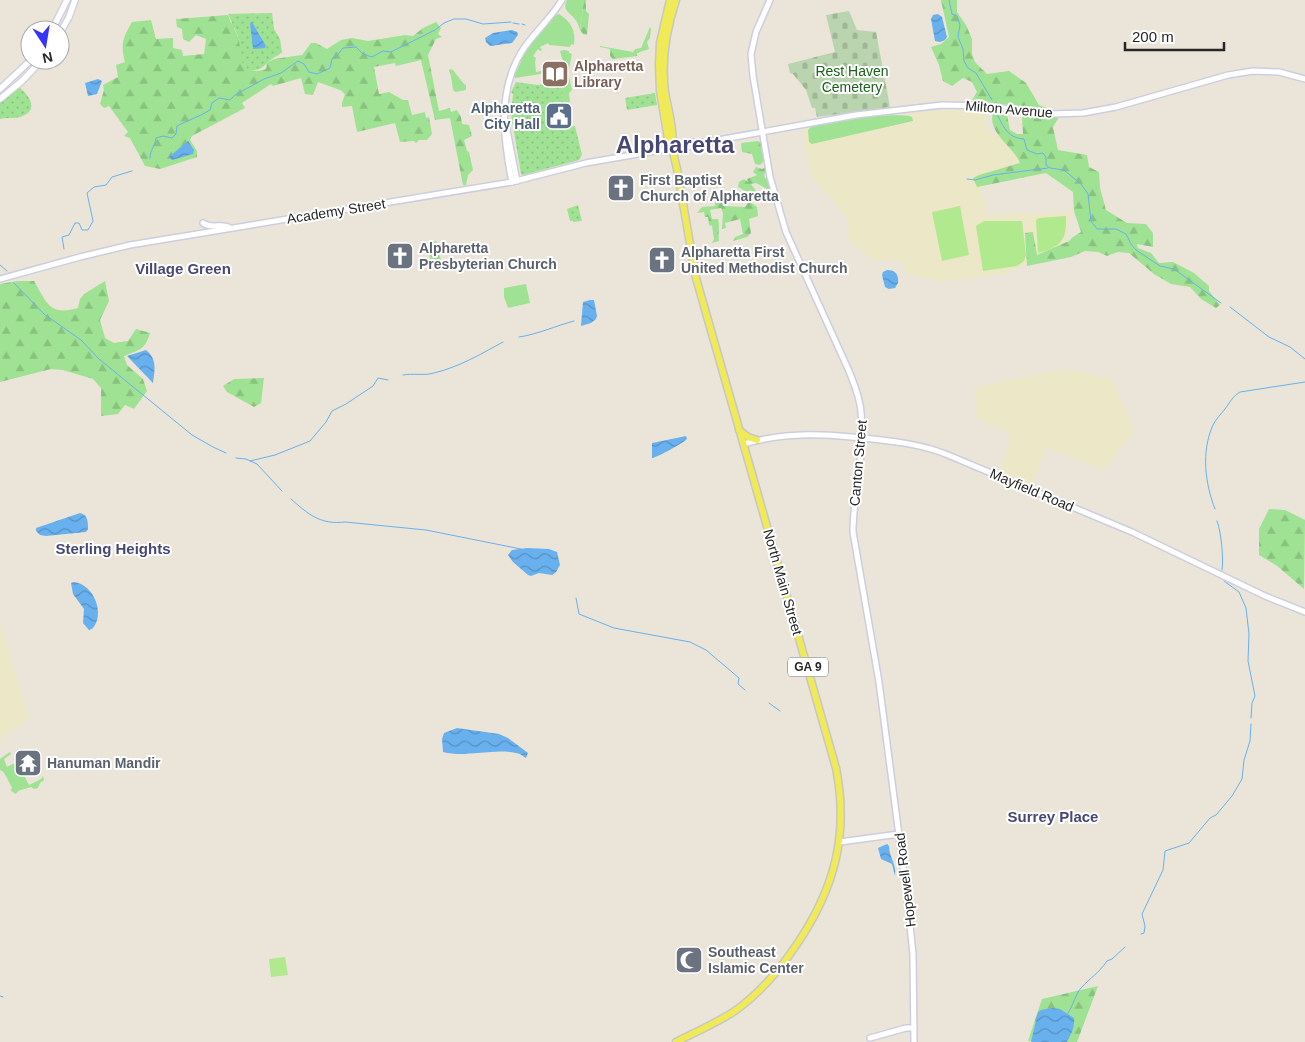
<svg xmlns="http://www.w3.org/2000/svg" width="1305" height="1042" viewBox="0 0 1305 1042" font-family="Helvetica,sans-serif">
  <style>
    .education { fill: #ece7c6 }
    .grass { fill: #9fe293 }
    .forest { fill: url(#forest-firs) }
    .cemetery { fill: url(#cemetery-stones) }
    .park { fill: url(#park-dots) }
    .pitch { fill: #b1e98e }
    .water { fill: url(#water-waves) }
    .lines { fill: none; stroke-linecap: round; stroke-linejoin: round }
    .stream { stroke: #68b1ee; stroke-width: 1 }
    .tertiary-casing { stroke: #cdcde0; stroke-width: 8 }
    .secondary-casing { stroke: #cdcde0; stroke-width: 8 }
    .primary-casing { stroke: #c7c7c7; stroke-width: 9 }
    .tertiary { stroke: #fff; stroke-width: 5 }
    .secondary { stroke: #fff; stroke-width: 5.5 }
    .primary { stroke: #f0ea56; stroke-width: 6 }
    .labels { text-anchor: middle; stroke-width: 4; stroke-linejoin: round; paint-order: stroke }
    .shield { fill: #fff; stroke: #686868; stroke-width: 1 }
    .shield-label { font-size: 12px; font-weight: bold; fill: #272727 }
    .education-label { font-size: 14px; font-weight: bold; fill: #785e54; stroke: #fff; text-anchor: start }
    .park-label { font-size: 14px; fill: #1a6218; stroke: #fff }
    .service-label { font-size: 14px; font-weight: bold; fill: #4e5e75; stroke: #fff; text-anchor: end }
    .street-label { font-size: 14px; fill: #272727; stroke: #fff }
    .worship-label { font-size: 14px; font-weight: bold; fill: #5b616d; stroke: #fff; text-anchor: start }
    .neighbourhood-label { font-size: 15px; font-weight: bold; fill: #484877; stroke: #fff }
    .town-label { font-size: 24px; font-weight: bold; fill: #484877; stroke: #fff }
  </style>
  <defs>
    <pattern id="forest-firs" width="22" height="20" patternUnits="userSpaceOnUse" patternTransform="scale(1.25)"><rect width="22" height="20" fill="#9fe293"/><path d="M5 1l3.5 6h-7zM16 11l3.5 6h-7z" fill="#89c27f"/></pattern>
    <pattern id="cemetery-stones" width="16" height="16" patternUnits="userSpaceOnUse" patternTransform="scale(1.25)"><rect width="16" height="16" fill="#bad4af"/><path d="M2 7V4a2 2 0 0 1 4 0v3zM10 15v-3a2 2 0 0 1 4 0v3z" fill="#a0b697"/></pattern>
    <pattern id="park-dots" width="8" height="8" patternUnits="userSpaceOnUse" patternTransform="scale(1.25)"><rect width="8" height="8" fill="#9fe293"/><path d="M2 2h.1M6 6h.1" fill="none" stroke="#89c27f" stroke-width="1.8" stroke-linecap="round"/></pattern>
    <pattern id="water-waves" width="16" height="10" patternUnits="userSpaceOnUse" patternTransform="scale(1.25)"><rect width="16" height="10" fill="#68b1ee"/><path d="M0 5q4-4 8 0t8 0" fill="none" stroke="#5690c1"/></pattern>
  </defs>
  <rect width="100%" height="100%" fill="#eae5d8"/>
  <g class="education">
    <polygon points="938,110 986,110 986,129 1001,138 1017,155 1021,163 979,175 986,215 1071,212 1066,241 1048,253 1006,274 940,282 906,273 902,261 873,260 850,242 847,217 811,176 802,130 858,119"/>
    <polygon points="1066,369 1112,379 1135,432 1103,470 1045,447 1033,486 1000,473 1011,435 978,419 974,387"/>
    <polygon points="0,624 29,718 0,740"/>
  </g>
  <g class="grass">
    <path d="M 567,0 L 584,0 L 580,30 C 579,27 578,24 577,22 C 572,13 561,11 567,0 Z"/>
    <path d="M 559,14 C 571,22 576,30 574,45 L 571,44 L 570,47 L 549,45 L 548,43 L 540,47 L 542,50 L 540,51 L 538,49 L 533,56 L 536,58 L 535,62 L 536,72 L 546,70 L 547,73 L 515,78 L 514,76 L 521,62 L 520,60 L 528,46 L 556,15 Z"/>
    <polygon points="564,50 569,51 569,53 572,54 568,73 572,90 569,93 570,102 564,103 561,85 568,83 567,77 562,77 561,74 565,73 565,68 560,51"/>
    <polygon points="450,69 453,70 464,84 466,85 466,90 455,92 453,90 451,76 449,71"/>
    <path d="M 877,115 C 886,116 906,114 912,117 L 913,121 L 812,144 L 809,142 L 808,130 L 811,127 Z"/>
    <polygon points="526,284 530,303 508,308 504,297 504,288"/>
    <path d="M 10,752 L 11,754 L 4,759 L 7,767 L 15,763 L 18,764 L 29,785 L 41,779 L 43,776 L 44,780 L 40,783 L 38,788 L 34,789 L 31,787 L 18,791 L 16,794 L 11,791 L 12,787 C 8,782 6,772 0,770 L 0,759 Z"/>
  </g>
  <g class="forest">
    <polygon points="584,0 586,0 586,11 589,14 587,35 583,34 580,30"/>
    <polygon points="941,0 957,0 957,12 966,25 972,39 972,54 975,62 987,74 1009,71 1026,83 1039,105 1047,108 1038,110 972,100 977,92 972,82 963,78 952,86 943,81 939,65 931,47 941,44 949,37"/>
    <path d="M 228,15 L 231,23 L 234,24 L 234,29 L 237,34 L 248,70 L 258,71 L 266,69 L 267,63 L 274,59 L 302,55 L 311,43 L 316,43 L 327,49 L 341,40 L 352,38 L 368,41 L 405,35 L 413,36 L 423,28 L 436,22 L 441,28 L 438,34 L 442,37 L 436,39 L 428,55 L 438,106 L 439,111 L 450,108 L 451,112 L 457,110 L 461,117 L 462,124 L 469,125 L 472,136 L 464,140 L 467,151 L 469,152 L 473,170 L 468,175 L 466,185 L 463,185 L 450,118 L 435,120 L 421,60 L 396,66 L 395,63 L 374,67 L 379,94 L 389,92 L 403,100 L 408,100 L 412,115 L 425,112 L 426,118 L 429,117 L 432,134 L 427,140 L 419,140 L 416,143 L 414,141 L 400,142 L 395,123 L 357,132 L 352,106 L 342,107 L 342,103 L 345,94 L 340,90 L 318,82 L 313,95 L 305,94 L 301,78 L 273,86 L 271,84 L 242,103 L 245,108 L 192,136 L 190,140 L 197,151 L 197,157 L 160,169 L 145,166 L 130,138 L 124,136 L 128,132 L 109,106 L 104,108 L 100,104 L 104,90 L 103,85 L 118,77 L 116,65 L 125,62 C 120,44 123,38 132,22 L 151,20 L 156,39 L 173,38 L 173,48 L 182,50 L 183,56 L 204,54 L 206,39 L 196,35 L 189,42 L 183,39 L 182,29 L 177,27 L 176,19 Z"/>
    <polygon points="650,27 651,29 650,38 647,42 649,49 637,53 637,56 613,59 610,56 610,49 600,47 600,46 633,52 635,49 641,48"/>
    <path d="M 993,113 L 1007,115 L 1010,130 L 1017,134 L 1023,134 L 1022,117 L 1059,117 L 1053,127 L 1058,150 L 1087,155 L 1089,167 L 1099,172 L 1100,188 L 1106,210 L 1127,223 L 1146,224 L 1153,233 L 1153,247 L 1137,244 L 1138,248 L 1151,253 L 1159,263 L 1173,262 L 1194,273 L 1209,286 L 1209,291 L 1220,305 L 1216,308 L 1201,299 L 1190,287 L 1171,284 L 1154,274 L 1129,253 L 1118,252 L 1107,256 L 1098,252 L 1085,251 L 1071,257 L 1027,266 L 1025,233 L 1033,232 L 1037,255 L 1069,241 L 1073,237 L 1081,232 L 1074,211 L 1073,192 L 1046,173 L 977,187 L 973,178 L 979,175 L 1020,163 C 1014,147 987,133 993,113 Z"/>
    <polygon points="758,141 761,143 764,161 760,165 755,164 752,154 742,152 741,143"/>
    <polygon points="756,167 762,169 766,167 767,171 764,174 765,178 770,180 772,194 771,197 769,195 769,190 756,183 751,184 760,196 767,200 766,203 756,200 749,194 751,190 747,192 738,187 739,182 744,179 748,182 747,179 757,175 753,172"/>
    <path d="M 721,196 L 724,197 L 725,206 L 745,207 L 749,201 L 757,207 L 758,216 L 749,219 L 751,233 L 747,237 L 733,241 L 735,237 L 743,234 L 740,219 L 725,223 L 726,228 L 722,229 L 723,213 L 721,208 L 710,210 L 712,219 L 718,219 C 720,224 718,234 719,241 L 712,243 L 714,239 L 712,226 L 709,225 L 708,217 L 705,217 L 704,212 L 697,213 L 702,207 L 715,206 L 715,200 L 720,203 L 722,201 Z"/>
    <path d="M 18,281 L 34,281 C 47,303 49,316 78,308 L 80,299 L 84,294 L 105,281 L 109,301 L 100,320 L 105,338 L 114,343 L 128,341 L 136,329 L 150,333 C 145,350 139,350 124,356 L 127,365 L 143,379 L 147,391 L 134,409 L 125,405 L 118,414 L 101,416 L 101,388 L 93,379 L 63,370 L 51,369 L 0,382 L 0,284 Z"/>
    <polygon points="264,378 261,403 254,407 227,392 223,386 234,379"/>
    <polygon points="1269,509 1285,510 1305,520 1304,589 1276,565 1259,555 1259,529"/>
    <polygon points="1098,986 1077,1042 1028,1041 1042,999"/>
  </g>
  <polygon class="cemetery" points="849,11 857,30 876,32 890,107 817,117 815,108 812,108 806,90 793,74 790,73 788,64 835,52 826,15"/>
  <g class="park">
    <path d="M 272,13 L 274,29 L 280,39 L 282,52 C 279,56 275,56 272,59 C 261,68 264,69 249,71 L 243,63 L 238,36 L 228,14 Z"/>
    <polygon points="516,82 538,85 543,84 544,87 561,84 564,103 551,105 552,111 550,112 552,122 554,122 555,128 575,126 582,155 579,160 523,175 521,174 511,114 513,94 511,92"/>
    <path d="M 19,87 C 30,96 40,111 20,117 C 13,119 6,117 0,119 L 0,101 Z"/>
    <polygon points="655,93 657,105 627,110 625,98"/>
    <polygon points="578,205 582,221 573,222 573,221 570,221 567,209"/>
    <polygon points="436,241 442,264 431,264 427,243"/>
  </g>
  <g class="pitch">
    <polygon points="960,206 969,255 942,261 932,212"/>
    <path d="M 1066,216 C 1067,240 1061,247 1038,253 L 1036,220 L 1039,218 Z"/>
    <polygon points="984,221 1022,221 1026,255 1024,261 1017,266 983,271 976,226"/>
    <polygon points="285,957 288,975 271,977 269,959"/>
  </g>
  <g class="water">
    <polygon points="938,14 942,17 947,37 945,40 940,42 935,41 931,19 933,15"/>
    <polygon points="252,22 266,46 265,48 253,49 250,23"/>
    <polygon points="512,30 517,32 518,35 512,43 490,46 486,42 485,38 493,33"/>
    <polygon points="98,79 102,81 97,94 88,96 85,83"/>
    <polygon points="188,141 194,150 193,154 172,160 169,157"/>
    <path d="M 887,270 C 895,270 899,274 898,283 L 895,288 L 889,289 L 885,287 L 882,275 L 883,272 Z"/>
    <polygon points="590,300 594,300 597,316 596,319 591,323 581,326 583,302"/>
    <path d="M 146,350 C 157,359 155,369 153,383 L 127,356 Z"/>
    <path d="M 686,436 L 687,439 C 683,443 658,457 652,458 L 652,443 Z"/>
    <path d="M 80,513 C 88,515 88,522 88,529 L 86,532 L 46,536 L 40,535 L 36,531 L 36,528 Z"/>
    <polygon points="527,548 549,549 557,552 560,565 556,572 552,575 539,573 531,576 528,575 513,562 508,555 512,550"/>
    <path d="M 74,582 C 94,584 106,615 92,629 L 89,630 L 83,623 L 84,609 L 73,594 L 71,583 Z"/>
    <path d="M 457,728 L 499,734 L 508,738 L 528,753 L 526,758 C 523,756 519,753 516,753 C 492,748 467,758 443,752 L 442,739 L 444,733 Z"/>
    <path d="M 887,844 L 889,846 C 889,857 897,865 895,876 L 892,864 L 881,859 L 878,848 Z"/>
    <path d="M 1051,1008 L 1060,1009 L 1074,1018 C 1075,1028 1071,1034 1067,1042 L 1031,1042 L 1038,1012 L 1041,1010 Z"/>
  </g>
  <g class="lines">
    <g class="stream">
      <polyline points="949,0 952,14 957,16 960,25 958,37 963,49 964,61 968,68 976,73 992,100"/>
      <polyline points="513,23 519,24"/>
      <polyline points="522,24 525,25"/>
      <path d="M 998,116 C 1004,128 1008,138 1024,139 L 1027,150 L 1037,154 L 1043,153 L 1046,157 L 1046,165 L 1050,168 L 1064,170 L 1081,184 L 1088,194 L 1091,221 L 1097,229 L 1116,229 L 1126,234 L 1131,244 L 1136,250 L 1160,266 L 1174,269 L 1221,303"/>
      <path d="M 150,158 C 150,150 155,146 156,138 L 163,136 L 172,138 L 176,134 L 177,126 C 188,120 199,117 210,110 L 212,103 L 219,98 L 230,100 L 235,95 L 264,79 L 281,73 L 298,61 L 304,64 L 309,72 L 317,74 L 330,68 L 332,59 L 335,58 L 343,48 L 356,47 L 363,54 L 372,57 L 383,51 L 391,52 L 435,30 L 444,23 L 454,19 L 466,19 L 483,24 L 511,22"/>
      <polyline points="967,179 975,180 993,175 1048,168"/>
      <polyline points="64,249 62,237 69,235 75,223 79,223 82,230 88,230 93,221 87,193 94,187 106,185 112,177 132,171"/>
      <polyline points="0,265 7,271"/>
      <polyline points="14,283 44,314 81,340 99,359 170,417 192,435 213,447 226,453"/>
      <polyline points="1230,307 1269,337 1290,347 1305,359"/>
      <path d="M 519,337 C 539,334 555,326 574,321"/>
      <path d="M 403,375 C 413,373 424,376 434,373 C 459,367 481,354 503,342"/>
      <polyline points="236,458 246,459 257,464 282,491"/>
      <polyline points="250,461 275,455 310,441 326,422 332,411 346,404 373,386 378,378 388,380"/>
      <path d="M 291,499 C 308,514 320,525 345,522 L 426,530 L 521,549"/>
      <path d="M 1215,509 C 1205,483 1201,452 1213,425 C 1216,419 1221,414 1225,409 C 1230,402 1233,396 1240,392 L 1305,382"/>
      <path d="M 1217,521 C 1221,530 1224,561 1222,570"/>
      <polyline points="1224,581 1239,592 1246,608 1249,634 1248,661 1255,696 1252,703 1251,718"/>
      <polyline points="576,598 579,614 614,628 690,642 706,650 739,678 738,684 745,690"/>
      <polyline points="769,703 780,711"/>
      <polyline points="1141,934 1144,933 1145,926 1142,914 1163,870 1165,851 1189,843 1210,818 1216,815 1232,796 1242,779 1244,760 1250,741 1251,724"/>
      <polyline points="0,996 3,997"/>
      <path d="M 1068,1013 C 1073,1006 1076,993 1081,988 C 1091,977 1098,974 1107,961 L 1112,959 L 1125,947"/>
    </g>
    <g class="tertiary-casing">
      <g id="tertiary">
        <path d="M 770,0 L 756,32 L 751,54 L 753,76 L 770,177 L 786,232 L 849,371 C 854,384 860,397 861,412 C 866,451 853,493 853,532 L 879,682 L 907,897 L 913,954 L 914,1042"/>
        <polyline points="506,125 517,181"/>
        <polyline points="707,142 856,115 942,105 987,106 1050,114 1083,113 1116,107 1228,75 1253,71 1279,72 1305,79"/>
        <polyline points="673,148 680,148 699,145"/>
        <path d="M 512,182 C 503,137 497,88 524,48 C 536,31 551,18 562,0"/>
        <path d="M 203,223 C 212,230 222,222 230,228"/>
        <polyline points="0,279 80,257 130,245 512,182 586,163 672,148 693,142 710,142"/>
        <path d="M 743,444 C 791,431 825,434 873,439 C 899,442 924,445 948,455 L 1132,532 L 1265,596 L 1305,612"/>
        <polyline points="840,842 899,834"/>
        <polyline points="870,1038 906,1028 914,1028"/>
      </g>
    </g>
    <g class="secondary-casing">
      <g id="secondary">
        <polyline points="52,30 67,0"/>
        <polyline points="60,33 69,17 75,0"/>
        <polyline points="0,89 31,60"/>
        <polyline points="0,99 22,81 42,60"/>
      </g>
    </g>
    <g class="primary-casing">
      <g id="primary">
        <path d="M 670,0 L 660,43 L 659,65 L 660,91 L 668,139 L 672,148 L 677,169 L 696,278 L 836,768 C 849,834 835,888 797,944 C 781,968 763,990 739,1008 C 720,1022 697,1031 676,1042"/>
        <path d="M 672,146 C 674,128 668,110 665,92 C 661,61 666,30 676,0"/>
        <polyline points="739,430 748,437 757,440"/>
      </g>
    </g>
    <use href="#tertiary" class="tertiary"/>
    <use href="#secondary" class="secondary"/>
    <use href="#primary" class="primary"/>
  </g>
  <defs>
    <g id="library-square" transform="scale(1.4375)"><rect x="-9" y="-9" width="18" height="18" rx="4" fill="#8d6e63" stroke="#fff"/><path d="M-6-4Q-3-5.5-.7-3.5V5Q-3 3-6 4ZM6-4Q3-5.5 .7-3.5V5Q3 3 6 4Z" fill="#fff"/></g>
    <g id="civic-square" transform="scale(1.4375)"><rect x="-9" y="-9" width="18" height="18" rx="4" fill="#5c6f8a" stroke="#fff"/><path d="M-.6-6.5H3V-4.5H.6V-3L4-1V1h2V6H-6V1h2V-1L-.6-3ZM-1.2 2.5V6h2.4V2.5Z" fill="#fff"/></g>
    <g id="church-square" transform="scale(1.4375)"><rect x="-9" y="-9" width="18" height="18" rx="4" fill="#6b7280" stroke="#fff"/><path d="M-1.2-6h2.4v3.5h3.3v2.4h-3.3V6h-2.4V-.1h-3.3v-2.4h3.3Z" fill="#fff"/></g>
    <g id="temple-square" transform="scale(1.4375)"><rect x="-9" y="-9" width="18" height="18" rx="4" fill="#6b7280" stroke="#fff"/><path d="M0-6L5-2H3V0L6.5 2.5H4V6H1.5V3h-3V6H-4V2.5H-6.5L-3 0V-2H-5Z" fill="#fff"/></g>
    <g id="mosque-square" transform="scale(1.4375)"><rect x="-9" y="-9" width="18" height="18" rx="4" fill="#6b7280" stroke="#fff"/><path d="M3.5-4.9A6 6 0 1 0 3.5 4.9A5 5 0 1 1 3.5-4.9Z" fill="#fff"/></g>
  </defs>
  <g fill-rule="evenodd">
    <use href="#library-square" x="555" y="74"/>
    <use href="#civic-square" x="559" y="116"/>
    <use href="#church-square" x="621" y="188"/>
    <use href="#church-square" x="400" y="256"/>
    <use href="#church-square" x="662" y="260"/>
    <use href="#temple-square" x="28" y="763"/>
    <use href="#mosque-square" x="689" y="960"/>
  </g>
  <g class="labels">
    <rect class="shield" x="788" y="657.5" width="40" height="19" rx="4"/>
    <g class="shield-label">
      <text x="808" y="671">GA 9</text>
    </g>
    <g class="education-label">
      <text x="574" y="71">Alpharetta<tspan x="574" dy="16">Library</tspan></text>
    </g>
    <g class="park-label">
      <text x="852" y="76">Rest Haven<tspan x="852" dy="16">Cemetery</tspan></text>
    </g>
    <g class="service-label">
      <text x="540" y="113">Alpharetta<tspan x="540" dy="16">City Hall</tspan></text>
    </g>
    <g class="street-label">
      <text transform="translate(1009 109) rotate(5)" y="5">Milton Avenue</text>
      <text transform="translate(336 211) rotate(-9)" y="5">Academy Street</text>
      <text transform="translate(858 463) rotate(-85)" y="5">Canton Street</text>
      <text transform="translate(1032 490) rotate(23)" y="5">Mayfield Road</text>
      <text transform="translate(783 582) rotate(74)" y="5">North Main Street</text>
      <text transform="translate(905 880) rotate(-97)" y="5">Hopewell Road</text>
    </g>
    <g class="worship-label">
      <text x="640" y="185">First Baptist<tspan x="640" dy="16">Church of Alpharetta</tspan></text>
      <text x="419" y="253">Alpharetta<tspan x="419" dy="16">Presbyterian Church</tspan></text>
      <text x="681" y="257">Alpharetta First<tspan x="681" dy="16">United Methodist Church</tspan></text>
      <text x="47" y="768">Hanuman Mandir</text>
      <text x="708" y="957">Southeast<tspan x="708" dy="16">Islamic Center</tspan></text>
    </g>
    <g class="neighbourhood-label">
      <text x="183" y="274">Village Green</text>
      <text x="113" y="554">Sterling Heights</text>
      <text x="1053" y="822">Surrey Place</text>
    </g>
    <g class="town-label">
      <text x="675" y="153">Alpharetta</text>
    </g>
  </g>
  <g transform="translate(45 45) rotate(168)"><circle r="24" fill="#ffffff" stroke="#a9a9a9"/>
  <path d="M0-4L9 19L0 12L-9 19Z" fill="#3534fa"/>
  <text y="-8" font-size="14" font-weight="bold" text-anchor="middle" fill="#272727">N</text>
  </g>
  <path d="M1125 42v8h99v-8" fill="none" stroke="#272727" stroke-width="2.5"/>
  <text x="1132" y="42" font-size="15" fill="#272727" stroke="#ffffff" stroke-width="4" paint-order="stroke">200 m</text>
</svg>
